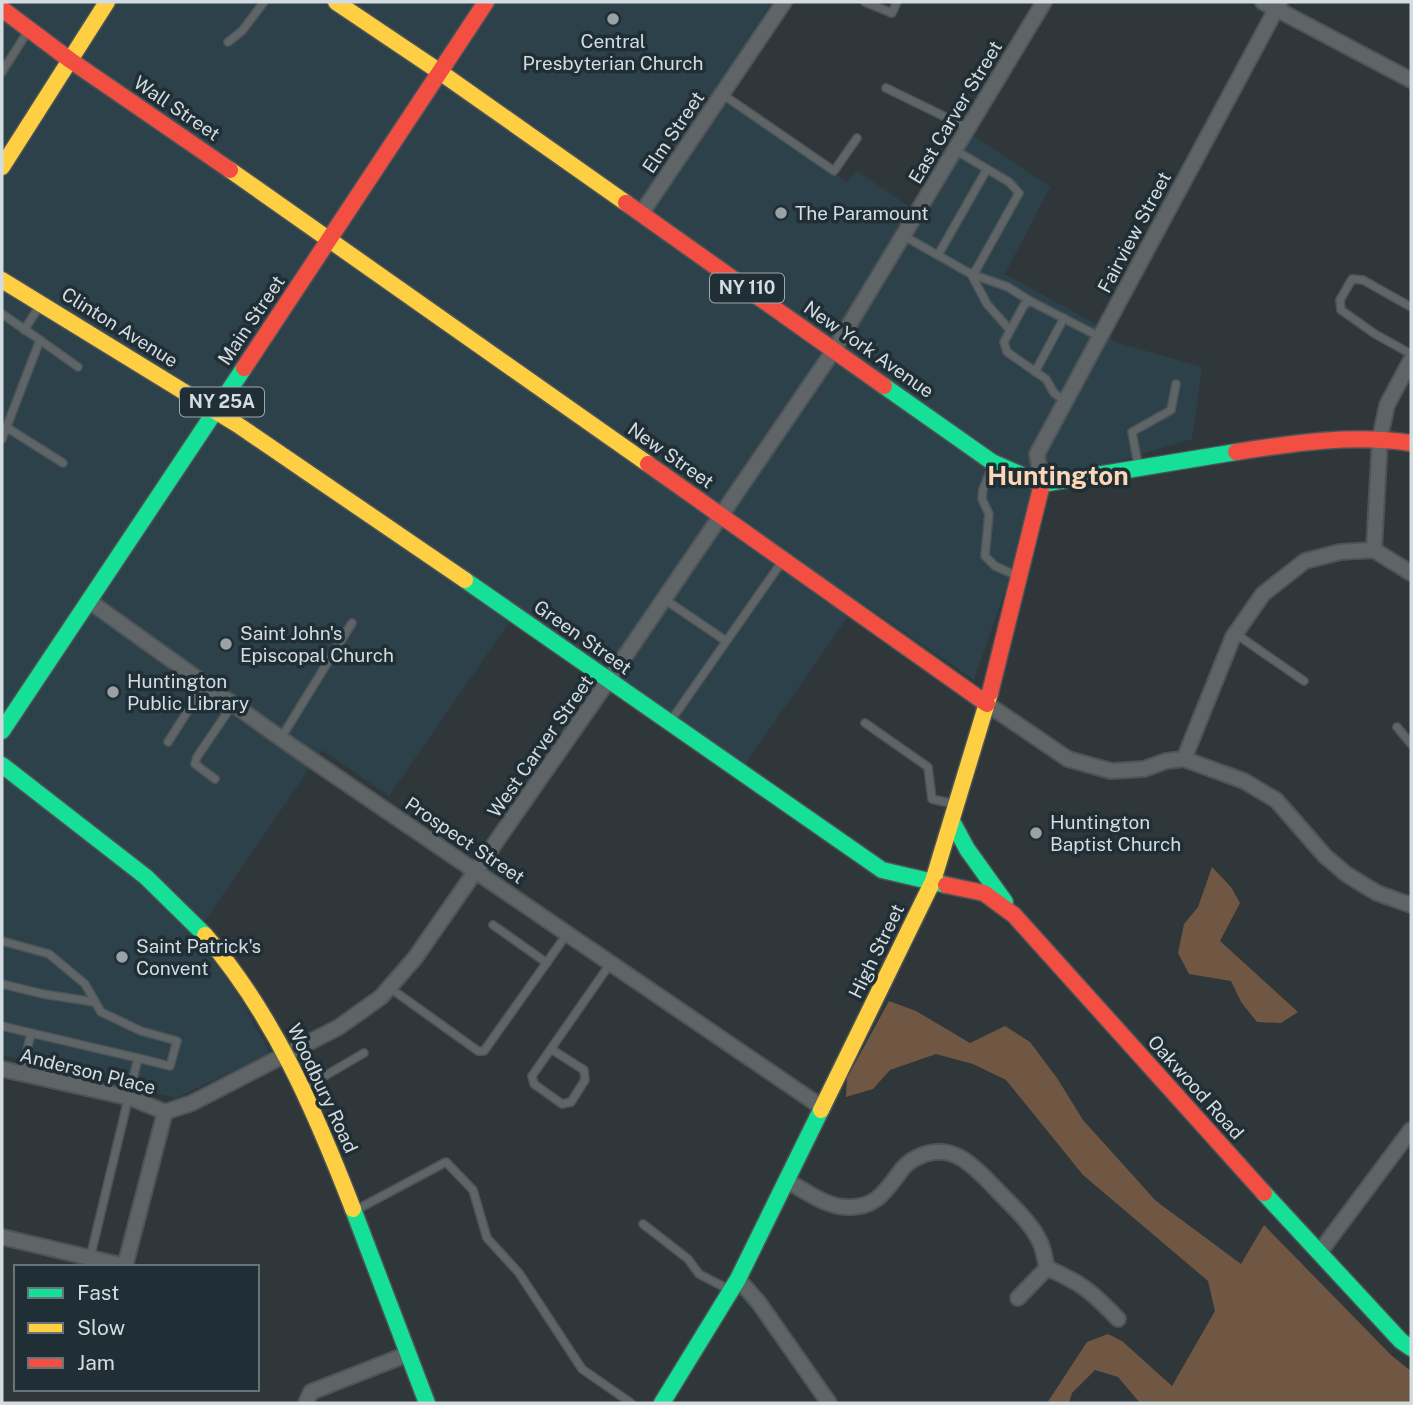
<svg xmlns="http://www.w3.org/2000/svg" width="1413" height="1405" viewBox="0 0 1413 1405" font-family="'Public Sans',sans-serif">
  <style>
    .built { fill: #2d414b }
    .forest { fill: #705743 }
    .lines { fill: none; stroke-linecap: round; stroke-linejoin: round }
    .lane-casing { stroke: #4c5456; stroke-width: 10 }
    .street-casing { stroke: #4c5456; stroke-width: 18 }
    .fast-casing { stroke: #4c5456; stroke-width: 19 }
    .slow-casing { stroke: #4c5456; stroke-width: 19 }
    .jam-casing { stroke: #4c5456; stroke-width: 19 }
    .lane { stroke: #5f6467; stroke-width: 7 }
    .street { stroke: #5f6467; stroke-width: 14 }
    .fast { stroke: #16e098; stroke-width: 16 }
    .slow { stroke: #ffcf43; stroke-width: 16 }
    .jam { stroke: #f24e42; stroke-width: 16 }
    .poi-dot { fill: #9aa2a6; stroke: #202e35; stroke-width: 2.5 }
    .labels { text-anchor: middle; stroke-width: 7; stroke-linejoin: round; paint-order: stroke }
    .shield { fill: #202e35; stroke: #9da8ad; stroke-width: 2 }
    .shield-label { font-size: 18px; font-weight: bold; fill: #d3dce0 }
    .poi-label { font-size: 19px; fill: #d3dce0; stroke: #202e35; text-anchor: start }
    .street-label { font-size: 19px; fill: #d3dce0; stroke: #202e35 }
    .district-label { font-size: 26px; font-weight: bold; fill: #fdd6b7; stroke: #202e35 }
  </style>
  <rect width="100%" height="100%" fill="#2f373a"/>
  <polygon class="built" points="2,2 772,2 713,92 847,182 857,171 910,207 959,126 1050,187 1005,274 1092,322 1115,342 1202,367 1192,439 1042,484 974,680 859,601 745,764 519,608 389,796 322,750 194,937 235,989 270,1054 176,1098 2,1055"/>
  <g class="forest">
    <polygon points="1212,867 1231,887 1240,903 1220,941 1298,1012 1281,1023 1257,1022 1241,1002 1231,981 1189,974 1178,953 1184,924 1198,907"/>
    <polygon points="889,1001 916,1011 970,1043 1005,1026 1030,1042 1057,1078 1083,1120 1156,1201 1241,1264 1264,1225 1391,1355 1411,1371 1411,1403 1140,1403 1118,1377 1095,1370 1072,1393 1069,1403 1047,1403 1087,1342 1108,1334 1122,1341 1172,1386 1215,1311 1208,1281 1083,1175 1006,1080 973,1064 936,1054 890,1070 873,1089 846,1097 847,1078"/>
  </g>
  <g class="lines">
    <g class="lane-casing">
      <g id="lane">
        <polyline points="865,2 892,13 897,2"/>
        <polyline points="228,42 242,31 264,2"/>
        <polyline points="2,72 28,31"/>
        <polyline points="886,88 968,128"/>
        <polyline points="722,94 834,171 857,138"/>
        <polyline points="904,236 971,274 976,270 1019,193 1009,182 955,150"/>
        <polyline points="938,255 987,169"/>
        <polyline points="1411,307 1363,280 1352,279 1340,300 1341,310 1375,334 1411,354"/>
        <polyline points="2,314 40,340 2,439"/>
        <polyline points="24,330 39,307"/>
        <polyline points="1010,330 987,304 971,274 1008,287 1030,301"/>
        <polyline points="40,340 78,367"/>
        <polyline points="1035,372 1064,318"/>
        <polyline points="1065,401 1054,393 1046,379 1007,352 1004,342 1024,305 1030,301 1100,337"/>
        <polyline points="6,427 63,463"/>
        <polyline points="993,464 983,489 982,499 989,514 985,556 995,566 1015,575"/>
        <polyline points="1138,464 1132,432 1171,410 1176,384"/>
        <polyline points="664,599 726,641"/>
        <polyline points="1236,634 1304,681"/>
        <polyline points="672,719 781,563"/>
        <polyline points="865,723 928,767 932,799 954,804"/>
        <polyline points="1397,727 1411,744"/>
        <polyline points="281,738 352,623"/>
        <polyline points="168,742 205,684"/>
        <polyline points="215,779 195,764 197,757 233,704"/>
        <polyline points="493,925 547,963"/>
        <polyline points="2,941 49,954 85,984 101,1012 141,1031 177,1041 170,1066 138,1058"/>
        <polyline points="2,984 43,994 94,1002"/>
        <polyline points="390,988 478,1051 484,1051 567,934"/>
        <polyline points="2,1026 31,1033"/>
        <polyline points="551,1049 584,1070 585,1080 571,1102 562,1104 534,1084 532,1076 610,964"/>
        <polyline points="22,1073 31,1033 138,1058 90,1258"/>
        <polyline points="306,1087 364,1053"/>
        <polyline points="356,1210 446,1162 473,1190 487,1238 519,1273 582,1369 631,1403"/>
        <polyline points="643,1224 688,1259 699,1274 728,1289"/>
      </g>
    </g>
    <g class="street-casing">
      <g id="street">
        <polyline points="1263,2 1411,80"/>
        <polyline points="641,214 784,2"/>
        <polyline points="1042,484 1037,454 1280,2"/>
        <polyline points="1374,550 1380,438 1387,405 1411,360"/>
        <polyline points="89,601 293,747 823,1108"/>
        <polyline points="987,704 1068,759 1111,771 1144,769 1166,761 1184,759 1244,781 1276,800 1325,856 1346,874 1377,893 1411,905"/>
        <polyline points="1184,759 1233,637 1263,594 1305,561 1340,552 1374,550 1411,573"/>
        <polyline points="2,1069 131,1098 165,1112"/>
        <polyline points="165,1112 192,1103 339,1027 381,997 415,958 608,681 834,350 1044,2"/>
        <path d="M 787,1181 C 804,1190 825,1206 845,1207 C 877,1209 886,1190 903,1168 C 909,1161 917,1157 925,1154 C 956,1144 976,1169 996,1189 C 1011,1205 1031,1222 1040,1242 C 1044,1250 1045,1260 1047,1268"/>
        <polyline points="2,1237 125,1266 165,1112"/>
        <polyline points="1319,1253 1411,1130"/>
        <path d="M 1047,1268 C 1082,1283 1092,1292 1118,1319"/>
        <polyline points="738,1279 759,1303 829,1403"/>
        <polyline points="1018,1298 1047,1268"/>
        <polyline points="306,1403 311,1392 408,1354"/>
      </g>
    </g>
    <g class="fast-casing">
      <g id="fast">
        <polyline points="884,386 992,462 1042,484 1236,452"/>
        <polyline points="465,580 882,870 946,885"/>
        <polyline points="2,731 244,368"/>
        <polyline points="2,765 146,877 205,935"/>
        <polyline points="953,823 967,849 1005,902"/>
        <polyline points="1264,1193 1401,1341 1411,1348"/>
        <polyline points="353,1209 427,1403"/>
        <polyline points="662,1403 738,1279 821,1110"/>
      </g>
    </g>
    <g class="slow-casing">
      <g id="slow">
        <polyline points="336,2 440,72 626,203"/>
        <polyline points="2,167 107,2"/>
        <polyline points="230,170 648,464"/>
        <polyline points="2,280 238,425 465,580"/>
        <path d="M 205,935 C 274,1015 315,1111 353,1209"/>
        <polyline points="821,1110 933,881 990,693"/>
      </g>
    </g>
    <g class="jam-casing">
      <g id="jam">
        <polyline points="2,9 70,60 230,170"/>
        <polyline points="626,203 884,386"/>
        <polyline points="244,368 486,2"/>
        <path d="M 1236,452 C 1294,443 1353,434 1411,443"/>
        <polyline points="648,464 987,704"/>
        <polyline points="990,693 1042,484"/>
        <polyline points="946,885 984,893 1014,915 1264,1193"/>
      </g>
    </g>
    <use href="#lane" class="lane"/>
    <use href="#street" class="street"/>
    <use href="#fast" class="fast"/>
    <use href="#slow" class="slow"/>
    <use href="#jam" class="jam"/>
  </g>
  <g class="poi-dot">
    <circle cx="613" cy="19" r="7"/>
    <circle cx="781" cy="213" r="7"/>
    <circle cx="226" cy="644" r="7"/>
    <circle cx="113" cy="692" r="7"/>
    <circle cx="1036" cy="833" r="7"/>
    <circle cx="122" cy="957" r="7"/>
  </g>
  <g class="labels">
    <g class="shield">
      <rect x="710" y="273.5" width="74" height="29" rx="5"/>
      <rect x="180" y="387.5" width="84" height="29" rx="5"/>
    </g>
    <g class="shield-label">
      <text x="747" y="294">NY 110</text>
      <text x="222" y="408">NY 25A</text>
    </g>
    <g class="poi-label">
      <text x="613" y="48" text-anchor="middle">Central<tspan x="613" dy="22">Presbyterian Church</tspan></text>
      <text x="795" y="220">The Paramount</text>
      <text x="240" y="640">Saint John's<tspan x="240" dy="22">Episcopal Church</tspan></text>
      <text x="127" y="688">Huntington<tspan x="127" dy="22">Public Library</tspan></text>
      <text x="1050" y="829">Huntington<tspan x="1050" dy="22">Baptist Church</tspan></text>
      <text x="136" y="953">Saint Patrick's<tspan x="136" dy="22">Convent</tspan></text>
    </g>
    <g class="street-label">
      <text transform="translate(177 108) rotate(34)" y="7">Wall Street</text>
      <text transform="translate(955 112) rotate(-59)" y="7">East Carver Street</text>
      <text transform="translate(673 132) rotate(-56)" y="7">Elm Street</text>
      <text transform="translate(1134 232) rotate(-62)" y="7">Fairview Street</text>
      <text transform="translate(251 320) rotate(-56)" y="7">Main Street</text>
      <text transform="translate(120 327) rotate(32)" y="7">Clinton Avenue</text>
      <text transform="translate(869 349) rotate(35)" y="7">New York Avenue</text>
      <text transform="translate(671 455) rotate(35)" y="7">New Street</text>
      <text transform="translate(583 637) rotate(35)" y="7">Green Street</text>
      <text transform="translate(540 746) rotate(-55)" y="7">West Carver Street</text>
      <text transform="translate(465 840) rotate(34)" y="7">Prospect Street</text>
      <text transform="translate(876 951) rotate(-64)" y="7">High Street</text>
      <text transform="translate(88 1071) rotate(14)" y="7">Anderson Place</text>
      <text transform="translate(1196 1087) rotate(48)" y="7">Oakwood Road</text>
      <text transform="translate(323 1088) rotate(65)" y="7">Woodbury Road</text>
    </g>
    <g class="district-label">
      <text x="1058" y="485">Huntington</text>
    </g>
  </g>
  <rect width="1413" height="1405" fill="none" stroke="#d3dce0" stroke-width="7"/>
  <rect x="14" y="1265" width="245" height="126" fill="#202e35" stroke="#687479" stroke-width="2"/>
  <rect x="28" y="1288" width="35" height="10" fill="#16e098" stroke="#687479" stroke-width="2"/>
  <text x="77" y="1300" font-size="21" fill="#d3dce0">Fast</text>
  <rect x="28" y="1323" width="35" height="10" fill="#ffcf43" stroke="#687479" stroke-width="2"/>
  <text x="77" y="1335" font-size="21" fill="#d3dce0">Slow</text>
  <rect x="28" y="1358" width="35" height="10" fill="#f24e42" stroke="#687479" stroke-width="2"/>
  <text x="77" y="1370" font-size="21" fill="#d3dce0">Jam</text>
</svg>
